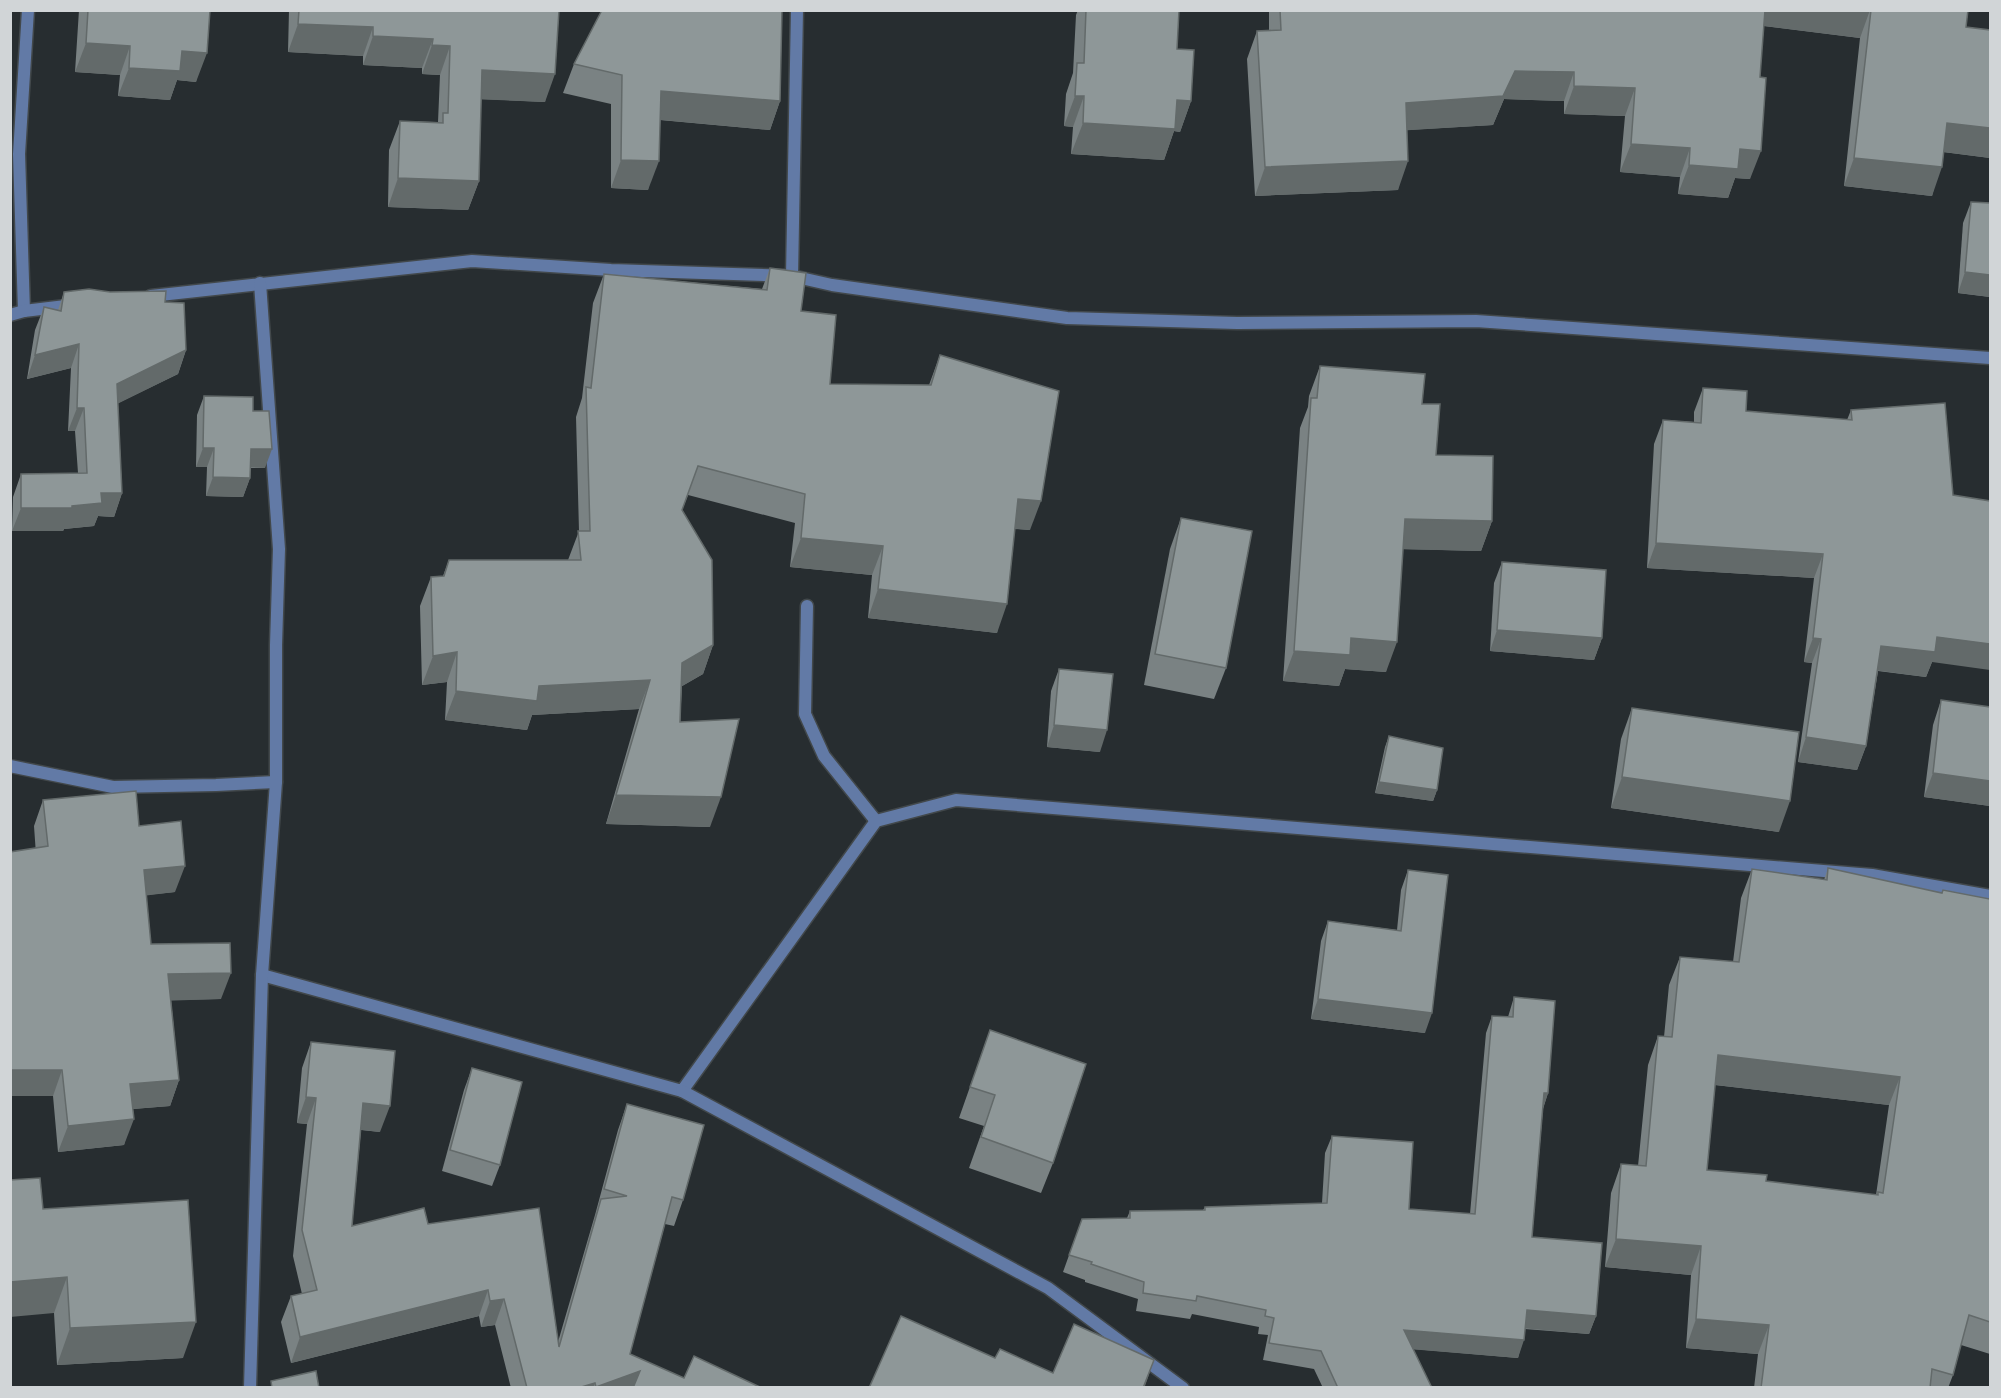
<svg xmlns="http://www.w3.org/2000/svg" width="2001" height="1398" viewBox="0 0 2001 1398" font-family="'Exo 2',sans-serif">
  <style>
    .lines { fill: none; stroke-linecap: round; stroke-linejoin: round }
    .lane-casing { stroke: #42484b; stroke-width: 15 }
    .street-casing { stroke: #42484b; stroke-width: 15 }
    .lane { stroke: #627aa6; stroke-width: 12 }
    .street { stroke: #627aa6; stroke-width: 12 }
    .wall { fill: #7a8283; fill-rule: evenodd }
    .shaded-wall { fill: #636a6a }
    .building { fill: #8e9798; stroke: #636a6a; stroke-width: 1.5; fill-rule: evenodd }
  </style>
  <rect width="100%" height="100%" fill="#272d30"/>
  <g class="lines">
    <g class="lane-casing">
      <polyline id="lane" points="807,606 805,714 824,756 876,821"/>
    </g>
    <g class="street-casing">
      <g id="street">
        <polyline points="792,276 797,10"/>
        <polyline points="151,296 472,261 611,270 792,276 832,285 1067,318 1237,323 1476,321 1990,358"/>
        <polyline points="24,311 19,154 28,10"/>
        <polyline points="10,315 24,311 74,305"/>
        <polyline points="10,766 113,787 216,785 276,782"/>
        <polyline points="262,975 682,1091 876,821 956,800 1872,875 1990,896"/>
        <polyline points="682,1091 1048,1288 1183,1388"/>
        <polyline points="250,1388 262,975 276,782 276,645 279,549 260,283"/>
      </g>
    </g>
    <use href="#lane" class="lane"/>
    <use href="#street" class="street"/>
  </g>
  <g class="wall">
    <polygon points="79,10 210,10 196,82 177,80 170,100 118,96 120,75 75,72"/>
    <polygon points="289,10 559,10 545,102 481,99 479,181 468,210 388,207 389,150 400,121 438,122 440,75 422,74 422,68 363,65 363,56 288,52"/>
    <polygon points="1078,10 1179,10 1177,49 1191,101 1180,132 1174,131 1164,160 1071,154 1073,127 1064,126 1066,94 1073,73 1076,15"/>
    <polygon points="1269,10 1968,10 1966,27 1990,30 1990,158 1943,152 1932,196 1844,186 1860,38 1764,26 1750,179 1735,178 1728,198 1678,194 1680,177 1620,172 1625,116 1564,114 1564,101 1504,99 1493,125 1407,130 1398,190 1255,196 1247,59 1257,31 1269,30"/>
    <polygon points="574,64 780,101 770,130 660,120 648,190 611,188 611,104 563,93"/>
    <polygon points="1971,202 1990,203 1990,297 1958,293 1963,223"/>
    <polygon points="770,268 801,311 830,384 929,385 940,355 1030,530 1015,529 997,633 868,618 872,575 790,567 795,523 688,495 682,510 713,645 703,674 682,686 680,722 710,827 606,824 639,709 532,715 527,730 445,720 447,682 422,685 420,606 431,577 443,576 449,560 568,560 579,531 576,417 582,398 593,303 604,274 762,289"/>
    <polygon points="64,292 165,302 186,350 178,374 118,403 122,493 114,517 98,516 94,526 64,529 63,531 12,531 13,497 21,474 78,473 75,431 68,431 71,368 27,379 35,330 44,307 58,310"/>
    <polygon points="1320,366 1422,404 1436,455 1492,521 1481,551 1403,549 1386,672 1345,669 1339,686 1283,681 1300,428 1308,407 1309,396"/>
    <polygon points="1703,388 1746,411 1847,420 1851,410 1932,662 1926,677 1878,671 1866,746 1857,770 1798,762 1812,663 1804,662 1814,578 1647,568 1654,444 1663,420 1694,422 1694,412"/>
    <polygon points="204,396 253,411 265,468 250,468 250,478 243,497 206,496 207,467 196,467 197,415"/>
    <polygon points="1181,518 1226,668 1214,699 1144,685 1170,549"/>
    <polygon points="1502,562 1602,638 1594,660 1490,651 1494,583"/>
    <polygon points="1059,669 1100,752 1047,747 1051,691"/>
    <polygon points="1941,700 1990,707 1990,812 1990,806 1924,797 1933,725"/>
    <polygon points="1632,708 1779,832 1611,808 1621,739"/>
    <polygon points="1389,736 1437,790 1433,801 1375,793 1385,747"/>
    <polygon points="43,800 139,826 175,892 146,895 151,944 221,999 171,1000 179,1080 170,1106 133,1109 124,1145 58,1152 53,1096 34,826"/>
    <path d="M 1828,868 L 1942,893 L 1943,890 L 1990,899 L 1990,1354 L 1961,1345 L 1953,1375 L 1948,1388 L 1754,1388 L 1758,1354 L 1686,1348 L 1691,1275 L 1605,1267 L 1611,1193 L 1621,1164 L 1638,1166 L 1648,1065 L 1658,1036 L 1664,1037 L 1669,985 L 1680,957 L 1733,962 L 1741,898 L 1752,869 L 1824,880 ZM 1715,1085 L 1889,1105 L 1876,1195 L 1766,1181 L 1707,1170 Z"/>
    <polygon points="1408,870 1425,1033 1311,1019 1321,941 1328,921 1397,930 1401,890"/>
    <polygon points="1514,997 1548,1093 1543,1109 1532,1237 1596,1316 1589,1334 1525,1329 1518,1358 1413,1349 1432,1388 1323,1388 1314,1369 1263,1360 1268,1335 1258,1334 1259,1327 1192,1314 1190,1319 1136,1311 1138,1299 1085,1282 1085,1280 1063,1272 1082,1219 1127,1218 1130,1211 1203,1210 1205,1207 1322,1203 1325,1153 1332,1136 1409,1209 1470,1214 1486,1033 1492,1016 1508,1017"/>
    <polygon points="990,1030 1053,1163 1041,1193 969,1168 984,1126 959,1118"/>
    <polygon points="311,1042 380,1132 361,1130 352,1226 428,1224 558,1342 595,1215 618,1130 627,1104 683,1200 674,1226 665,1224 630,1354 684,1378 762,1388 511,1388 495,1325 481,1327 479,1316 291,1363 281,1322 291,1296 302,1294 293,1256 307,1124 297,1123 302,1068"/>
    <polygon points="472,1068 500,1165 492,1186 442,1171 464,1090"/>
    <polygon points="43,1209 183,1358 57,1365 54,1313"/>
  </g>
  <g class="shaded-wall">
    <polygon points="1761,10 1870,10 1860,38 1756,25"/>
    <polygon points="298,24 373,27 363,56 288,52"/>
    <polygon points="373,36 433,39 422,68 363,65"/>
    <polygon points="86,43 130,46 120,75 75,72"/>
    <polygon points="432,45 450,46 440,75 422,74"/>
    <polygon points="182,51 207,53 196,82 177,80 170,100 118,96 129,68"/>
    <polygon points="482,70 555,74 545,102 472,99"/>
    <polygon points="1515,71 1574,72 1564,101 1504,99 1493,125 1395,131 1406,103"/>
    <polygon points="1574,86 1635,88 1625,116 1564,114"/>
    <polygon points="661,91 780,101 770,130 651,119"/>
    <polygon points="1075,96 1084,96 1073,127 1064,126"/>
    <polygon points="1177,100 1191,101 1180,132 1174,131 1164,160 1071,154 1083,123"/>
    <polygon points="1947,123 1990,128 1990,158 1936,151"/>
    <polygon points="1631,144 1690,148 1680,177 1620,172"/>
    <polygon points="1740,149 1761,151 1750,179 1735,178 1728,198 1678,194 1689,165"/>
    <polygon points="1854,158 1942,167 1932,196 1844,186"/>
    <polygon points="621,160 659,161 648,190 611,188"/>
    <polygon points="1408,161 1398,190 1255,196 1265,167"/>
    <polygon points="398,178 479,181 468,210 388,207"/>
    <polygon points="1965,272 1990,275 1990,297 1958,293"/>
    <polygon points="79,344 71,368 27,379 35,355"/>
    <polygon points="186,350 178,374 109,408 117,384"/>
    <polygon points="77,408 84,408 75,431 68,431"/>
    <polygon points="203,448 214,448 207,467 196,467"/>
    <polygon points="251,449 272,449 265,468 244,467"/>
    <polygon points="213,477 250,478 243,497 206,496"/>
    <polygon points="101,493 122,493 114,517 98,516 94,526 64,529 63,531 12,531 21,508 72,506"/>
    <polygon points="1018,499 1041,501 1030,530 1007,528"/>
    <polygon points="1405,519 1492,521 1481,551 1394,549"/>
    <polygon points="801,538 883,546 872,575 790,567"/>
    <polygon points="1656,543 1823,554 1814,578 1647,568"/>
    <polygon points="878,589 1007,604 997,633 868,618"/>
    <polygon points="1497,630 1602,638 1594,660 1490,651"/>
    <polygon points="1937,637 1990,644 1990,670 1932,662 1926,677 1873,670 1881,646"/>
    <polygon points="1351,638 1397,642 1386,672 1345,669 1339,686 1283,681 1294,651"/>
    <polygon points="1813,638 1821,639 1812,663 1804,662"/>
    <polygon points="713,645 703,674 672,692 682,663"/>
    <polygon points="457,652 447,682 422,685 433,656"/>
    <polygon points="650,680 639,709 532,715 527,730 445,720 456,691"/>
    <polygon points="1054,725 1107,730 1100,752 1047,747"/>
    <polygon points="1806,737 1866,746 1857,770 1798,762"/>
    <polygon points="1933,773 1990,781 1990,806 1924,797"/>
    <polygon points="1622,777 1790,801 1779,832 1611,808"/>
    <polygon points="1379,782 1437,790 1433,801 1375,793"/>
    <polygon points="616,795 721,797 710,827 606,824"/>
    <polygon points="185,866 175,892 134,897 144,870"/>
    <polygon points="231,973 221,999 159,1001 168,974"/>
    <polygon points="1318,999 1432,1013 1425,1033 1311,1019"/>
    <polygon points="1718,1055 1900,1077 1889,1105 1707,1084"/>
    <polygon points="10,1070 62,1070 53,1096 10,1096"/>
    <polygon points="179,1080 170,1106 120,1110 130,1084"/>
    <polygon points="1544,1093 1548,1093 1542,1111"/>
    <polygon points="306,1097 316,1098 307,1124 297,1123"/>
    <polygon points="363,1103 390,1106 380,1132 354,1129"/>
    <polygon points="134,1119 124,1145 58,1152 68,1126"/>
    <polygon points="1616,1239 1701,1246 1691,1275 1605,1267"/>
    <polygon points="67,1277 54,1313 10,1317 10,1282"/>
    <polygon points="488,1290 479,1316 291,1363 300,1337"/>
    <polygon points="504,1299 495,1325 481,1327 490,1301"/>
    <polygon points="1527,1310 1596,1316 1589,1334 1520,1328"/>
    <polygon points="1696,1319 1769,1325 1758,1354 1686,1348"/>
    <polygon points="196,1322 183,1358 57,1365 70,1328"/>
    <polygon points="1404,1330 1524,1340 1518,1358 1397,1348"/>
    <polygon points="1154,1360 1145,1386 1145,1388 1143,1388"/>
    <polygon points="640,1371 634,1388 596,1388 596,1387"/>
    <polygon points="595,1383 593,1388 578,1388"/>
  </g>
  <g class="building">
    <polygon points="88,10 210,10 207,53 182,51 180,71 129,68 130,46 86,43"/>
    <polygon points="299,10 559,10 555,74 482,70 479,181 398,178 400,121 443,123 443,113 448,113 450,46 432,45 433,39 373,36 373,27 298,24"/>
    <polygon points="602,10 782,10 780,101 661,91 659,161 621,160 622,75 574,64"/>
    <polygon points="1086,10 1179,10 1177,49 1194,50 1191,101 1177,100 1175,129 1083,123 1084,96 1075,96 1077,63 1084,63"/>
    <polygon points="1280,10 1765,10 1760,77 1766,78 1761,151 1740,149 1738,169 1689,165 1690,148 1631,144 1635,88 1574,86 1574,72 1515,71 1503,96 1406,103 1408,161 1265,167 1257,31 1281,30"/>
    <polygon points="1871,10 1968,10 1966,27 1990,30 1990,128 1947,123 1942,167 1854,158"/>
    <polygon points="1971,202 1990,203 1990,275 1965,272"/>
    <polygon points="770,268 806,273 801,311 836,315 830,384 931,385 940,355 1059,391 1041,501 1018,499 1007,604 878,589 883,546 801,538 805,494 698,466 682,510 712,560 713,645 682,663 680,722 739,719 721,797 616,795 650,680 539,686 537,701 456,691 457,652 433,656 431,577 444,576 449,560 581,560 578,531 590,531 586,387 591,388 604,274 767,290"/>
    <polygon points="89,289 110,292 166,291 165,302 184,303 186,350 117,384 122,493 101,493 102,503 72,506 72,508 21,508 21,474 87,473 84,408 77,408 79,344 35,355 44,307 61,311 64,292"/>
    <polygon points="1320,366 1425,374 1422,404 1440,404 1436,455 1493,456 1492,521 1405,519 1397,642 1351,638 1350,655 1294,651 1311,398 1317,398"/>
    <polygon points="1703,388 1747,391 1746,411 1852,420 1851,410 1945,403 1953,495 1990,501 1990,644 1937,637 1935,652 1881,646 1866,746 1806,737 1821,639 1813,638 1823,554 1656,543 1663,420 1701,423"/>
    <polygon points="204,396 253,397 253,411 269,411 272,449 251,449 250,478 213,477 214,448 203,448"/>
    <polygon points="1181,518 1252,531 1226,668 1155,654"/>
    <polygon points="1502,562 1606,570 1602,638 1497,630"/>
    <polygon points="1059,669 1113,674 1107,730 1054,725"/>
    <polygon points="1941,700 1990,707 1990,781 1933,773"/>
    <polygon points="1632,708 1799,732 1790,801 1622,777"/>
    <polygon points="1389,736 1443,748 1437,790 1379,782"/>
    <polygon points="136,791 139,826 181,821 185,866 144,870 151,944 230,943 231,973 168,974 179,1080 130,1084 134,1119 68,1126 62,1070 10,1070 10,852 48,846 43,800"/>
    <path d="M 1828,868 L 1942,893 L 1943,890 L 1990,899 L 1990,1322 L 1969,1315 L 1953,1375 L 1932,1369 L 1930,1388 L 1761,1388 L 1769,1325 L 1696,1319 L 1701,1246 L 1616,1239 L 1621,1164 L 1646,1166 L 1658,1036 L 1672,1037 L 1680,957 L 1739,962 L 1752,869 L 1827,880 ZM 1718,1055 L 1900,1077 L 1883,1193 L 1878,1192 L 1878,1195 L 1766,1181 L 1767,1175 L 1707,1170 Z"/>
    <polygon points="1408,870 1448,875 1432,1013 1318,999 1328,921 1401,931"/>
    <polygon points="1514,997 1555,1001 1548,1093 1544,1093 1532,1237 1602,1243 1596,1316 1527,1310 1524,1340 1404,1330 1432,1388 1338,1388 1321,1351 1269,1343 1274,1318 1265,1316 1266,1310 1197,1296 1196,1301 1143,1293 1144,1282 1091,1264 1092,1262 1069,1255 1082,1219 1130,1218 1130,1211 1205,1210 1205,1207 1327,1203 1332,1136 1413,1142 1409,1209 1475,1214 1492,1016 1513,1017"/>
    <polygon points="990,1030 1086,1064 1053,1163 981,1137 995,1095 970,1087"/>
    <polygon points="311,1042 395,1051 390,1106 363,1103 352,1226 424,1208 428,1224 539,1208 559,1347 601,1199 627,1196 604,1189 627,1104 704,1125 683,1200 672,1197 630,1354 684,1378 694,1356 762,1388 633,1388 640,1371 596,1387 595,1383 578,1388 527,1388 504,1299 490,1301 488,1290 300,1337 291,1296 317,1290 302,1230 316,1098 306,1097"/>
    <polygon points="472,1068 522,1082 500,1165 450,1150"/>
    <polygon points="40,1178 43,1209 188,1200 196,1322 70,1328 67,1277 10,1282 10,1180"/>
    <polygon points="901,1316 995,1358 1000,1349 1053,1373 1074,1324 1154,1360 1143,1388 869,1388"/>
    <polygon points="316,1371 319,1388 272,1388 271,1381"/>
  </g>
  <rect width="2001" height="1398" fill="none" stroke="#d1d5d7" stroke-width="24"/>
</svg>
